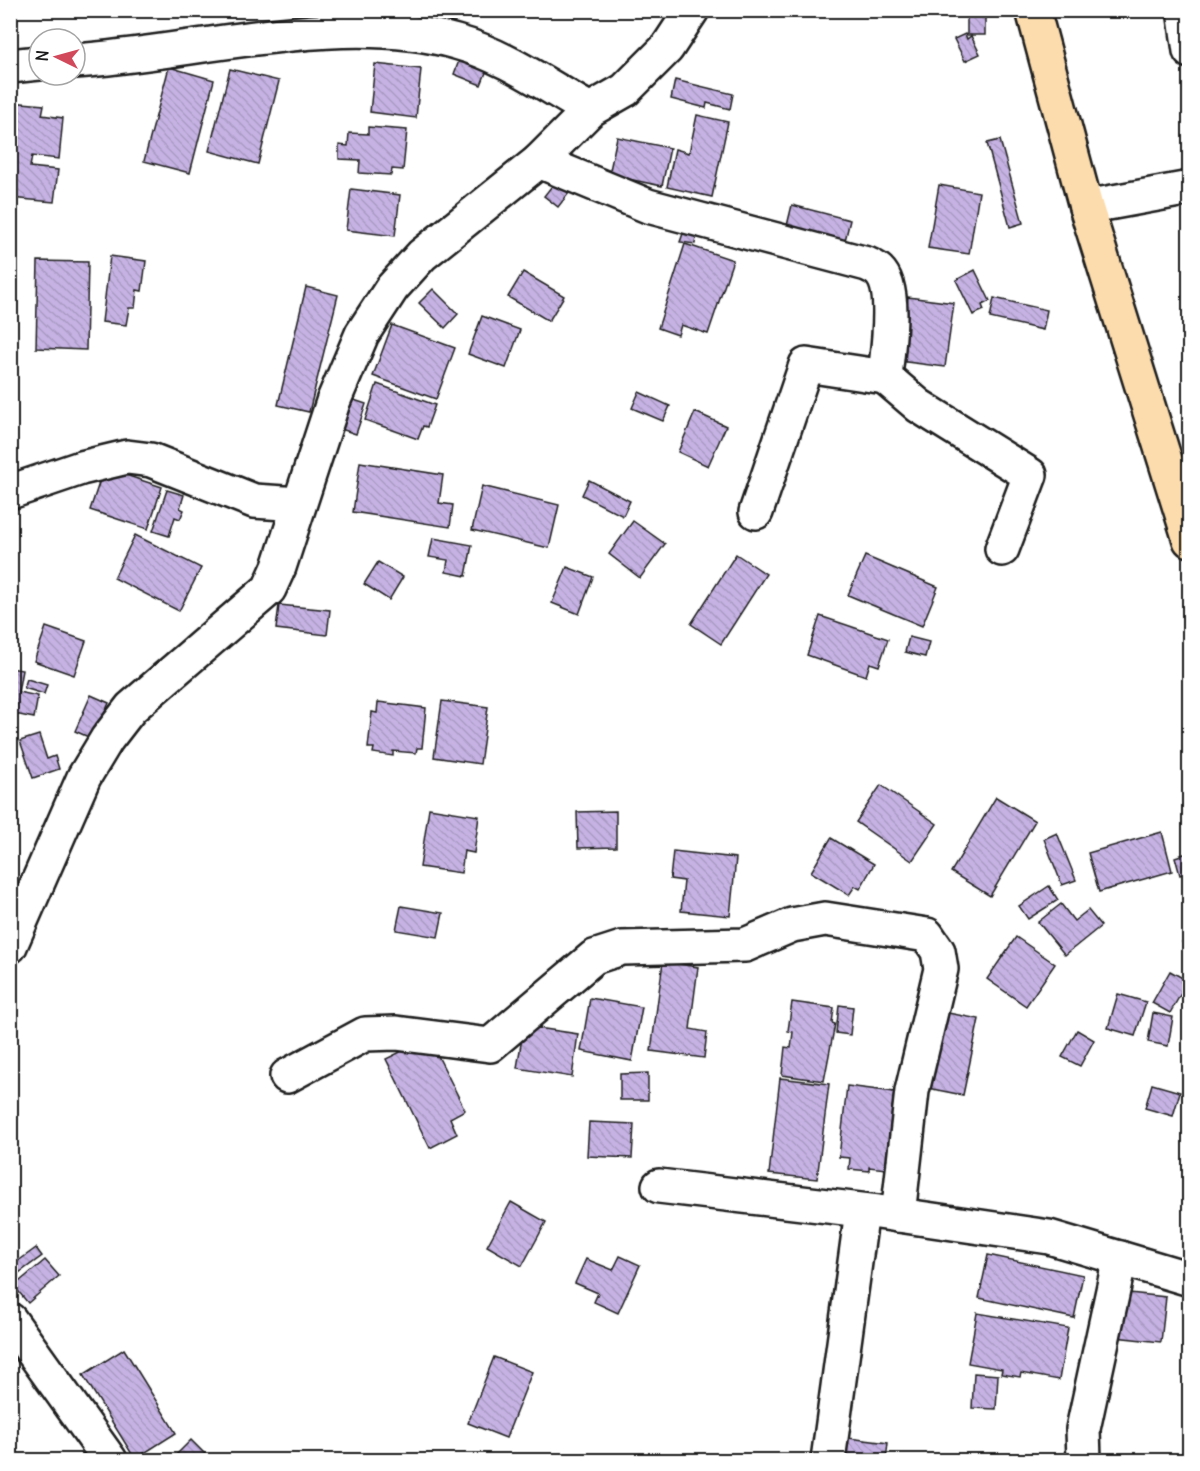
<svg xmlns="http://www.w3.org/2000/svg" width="1200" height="1471" viewBox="0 0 1200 1471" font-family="Delius,sans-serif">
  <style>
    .building { fill: url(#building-back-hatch); stroke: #1c1c1c; stroke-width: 1.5 }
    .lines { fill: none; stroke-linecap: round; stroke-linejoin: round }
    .minor-casing { stroke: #1c1c1c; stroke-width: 38 }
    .major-casing { stroke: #1c1c1c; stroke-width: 38 }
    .minor { stroke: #fff; stroke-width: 33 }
    .major { stroke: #fcdcac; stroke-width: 33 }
  </style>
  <defs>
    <pattern id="building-back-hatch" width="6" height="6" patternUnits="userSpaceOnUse" patternTransform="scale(1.5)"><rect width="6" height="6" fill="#c6b3e4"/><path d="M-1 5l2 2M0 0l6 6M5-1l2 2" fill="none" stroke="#aa99c3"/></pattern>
  </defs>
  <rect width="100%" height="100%" fill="#fff"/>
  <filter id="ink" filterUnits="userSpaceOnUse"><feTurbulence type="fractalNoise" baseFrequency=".0167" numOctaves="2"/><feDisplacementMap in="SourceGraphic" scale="12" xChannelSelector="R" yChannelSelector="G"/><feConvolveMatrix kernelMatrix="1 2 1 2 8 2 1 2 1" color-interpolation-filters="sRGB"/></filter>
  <g filter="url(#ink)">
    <g class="building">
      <polygon points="985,14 985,35 967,35 967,15"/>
      <polygon points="965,34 967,39 971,36 980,54 965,61 954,39"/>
      <polygon points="460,58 487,70 481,85 454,74"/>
      <polygon points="375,64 421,69 416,118 370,112"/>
      <polygon points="169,67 214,80 190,173 144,161"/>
      <polygon points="230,69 279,81 258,164 209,151"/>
      <polygon points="675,80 733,94 730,109 707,103 706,108 671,99"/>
      <polygon points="10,102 44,105 42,115 63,118 59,159 32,156 30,167 58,170 54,202 10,198"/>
      <polygon points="697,115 728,122 712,197 667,187 675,149 689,153"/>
      <polygon points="368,127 407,130 403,170 392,169 391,175 359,173 360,160 339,159 339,145 348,146 349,133 368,134"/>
      <polygon points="617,137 670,148 662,186 609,175"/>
      <polygon points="1000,140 1023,223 1010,227 987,143"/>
      <polygon points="555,182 569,193 558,207 544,196"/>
      <polygon points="939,185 979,192 969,254 928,248"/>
      <polygon points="351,189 400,195 395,236 346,230"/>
      <polygon points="792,205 850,220 843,249 785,234"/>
      <polygon points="685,228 697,230 695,244 680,242"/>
      <polygon points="685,244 733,260 708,334 681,325 678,335 658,328"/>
      <polygon points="110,256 146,261 142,291 137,290 135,308 129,308 126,325 102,322"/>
      <polygon points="38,261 88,262 86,350 36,348"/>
      <polygon points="975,270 990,301 982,305 984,310 973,315 956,280"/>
      <polygon points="523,272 564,296 549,321 508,297"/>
      <polygon points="306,287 338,295 309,412 278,405"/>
      <polygon points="433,289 458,314 445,328 419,303"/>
      <polygon points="908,297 954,303 945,367 899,361"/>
      <polygon points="994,298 1047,310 1043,330 990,318"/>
      <polygon points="482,316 520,330 506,368 468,354"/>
      <polygon points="392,325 455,348 436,399 373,376"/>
      <polygon points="377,384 435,405 427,427 423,426 418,439 365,420"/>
      <polygon points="639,392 670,406 663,421 632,408"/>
      <polygon points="345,397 366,404 356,434 335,427"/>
      <polygon points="695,412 726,426 708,466 678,452"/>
      <polygon points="360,462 443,475 439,503 453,505 450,527 353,512"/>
      <polygon points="104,468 162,487 148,529 90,510"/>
      <polygon points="589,480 630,501 623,516 582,495"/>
      <polygon points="482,486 559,505 549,548 472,530"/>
      <polygon points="167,490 184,495 180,508 184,510 180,519 175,517 169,536 153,531"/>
      <polygon points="633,521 665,544 640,578 609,554"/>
      <polygon points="135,535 201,568 179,611 114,578"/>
      <polygon points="433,538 472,545 466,576 446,572 448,560 429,557"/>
      <polygon points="736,554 766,574 721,644 691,624"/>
      <polygon points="865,556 938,587 922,626 848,595"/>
      <polygon points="378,562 403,577 389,600 364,584"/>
      <polygon points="567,567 593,577 579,614 552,603"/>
      <polygon points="279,605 330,610 327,635 276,629"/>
      <polygon points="820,616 888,639 879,666 870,663 866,676 807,655"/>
      <polygon points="46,627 86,641 74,675 34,661"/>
      <polygon points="909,637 929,642 925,657 905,652"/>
      <polygon points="10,668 22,670 18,692 38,696 34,718 10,713"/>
      <polygon points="27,679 47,685 44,694 24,688"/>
      <polygon points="91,695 109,703 93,739 75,731"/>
      <polygon points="442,701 488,707 480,764 434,757"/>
      <polygon points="378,702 426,708 422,748 417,748 416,753 393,751 393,756 373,753 374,748 368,748 372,712 377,713"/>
      <polygon points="39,735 47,759 55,756 59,769 33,778 20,741"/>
      <polygon points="881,785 937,824 912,861 856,822"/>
      <polygon points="996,797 1035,821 990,896 951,872"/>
      <polygon points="429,808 479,816 474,853 464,851 461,873 420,867"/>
      <polygon points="616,811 616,847 578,848 577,812"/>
      <polygon points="1162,832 1172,871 1099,892 1088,853"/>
      <polygon points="1057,833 1076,880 1062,885 1044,839"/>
      <polygon points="831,838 874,864 860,889 855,886 849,895 811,872"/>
      <polygon points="673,851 736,858 730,916 681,911 684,881 670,879"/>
      <polygon points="1190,852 1190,872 1180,875 1175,857"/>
      <polygon points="1049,886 1058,900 1028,919 1019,906"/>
      <polygon points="1061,904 1074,921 1088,910 1101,926 1065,955 1038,922"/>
      <polygon points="401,906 443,913 438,937 396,930"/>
      <polygon points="1190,935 1190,951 1182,942"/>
      <polygon points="1016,937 1055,964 1026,1006 987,979"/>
      <polygon points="663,962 698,967 690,1029 707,1032 704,1058 651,1051"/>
      <polygon points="1170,971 1188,981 1170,1013 1152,1003"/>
      <polygon points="1118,994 1146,1002 1135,1036 1108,1028"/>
      <polygon points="590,998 642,1007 632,1061 581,1051"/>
      <polygon points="792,1002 834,1008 832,1023 835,1024 824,1081 782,1075 785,1047 791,1048 793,1032 788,1031"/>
      <polygon points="839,1005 853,1007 850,1035 836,1033"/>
      <polygon points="938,1011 979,1019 963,1095 922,1087"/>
      <polygon points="1153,1013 1173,1017 1168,1046 1148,1042"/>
      <polygon points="524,1026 578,1034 572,1077 517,1068"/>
      <polygon points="1077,1030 1094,1040 1080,1066 1062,1057"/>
      <polygon points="429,1038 465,1110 450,1118 457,1134 430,1148 386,1059"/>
      <polygon points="648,1073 648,1100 620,1100 620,1074"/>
      <polygon points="780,1078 829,1084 817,1179 769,1174"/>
      <polygon points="1152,1084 1180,1092 1173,1116 1145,1108"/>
      <polygon points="847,1086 894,1092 886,1169 869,1167 869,1171 849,1169 850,1158 839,1157"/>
      <polygon points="589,1122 634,1124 632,1158 587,1156"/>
      <polygon points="511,1202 546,1222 522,1266 487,1246"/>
      <polygon points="36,1248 42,1256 12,1278 10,1267"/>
      <polygon points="988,1255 1083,1275 1074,1318 979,1298"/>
      <polygon points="620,1256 640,1265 618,1313 594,1302 598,1293 575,1283 586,1259 613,1270"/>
      <polygon points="45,1260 59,1276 28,1303 14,1286"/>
      <polygon points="1120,1292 1166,1297 1161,1342 1115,1337"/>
      <polygon points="977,1313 1068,1328 1059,1380 1021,1373 1020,1377 1001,1374 1002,1369 968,1363"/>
      <polygon points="124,1349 176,1433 135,1459 83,1375"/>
      <polygon points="494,1357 532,1372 506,1438 468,1423"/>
      <polygon points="974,1373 998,1375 996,1409 972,1408"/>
      <polygon points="840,1437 888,1443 886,1460 837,1460"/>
      <polygon points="191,1440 211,1460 171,1460"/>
    </g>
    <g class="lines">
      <g class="minor-casing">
        <g id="minor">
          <polyline points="1184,10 1190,51"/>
          <path d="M 75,61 C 193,53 341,10 456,42 C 504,55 547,86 590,110"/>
          <polyline points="10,66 39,63"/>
          <path d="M 539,161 L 648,206 L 867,264 C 871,266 876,268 879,271 C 898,289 887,353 885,377 L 919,406 L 1030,475 L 1002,549"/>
          <polyline points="1086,207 1190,188"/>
          <polyline points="10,492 81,468 127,457 151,460 254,501 299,504"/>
          <polyline points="756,512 806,365 885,377"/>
          <polyline points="10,946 84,777 107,739 131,708 269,589 279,567 333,402 362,334 392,288 422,255 539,161 590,110 625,90 667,48 692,10"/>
          <polyline points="287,1076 365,1034 396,1033 490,1045 594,957 622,948 745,945 792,925 825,919 927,935 938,951 941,969 912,1091 898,1215"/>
          <polyline points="659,1186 878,1212 1049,1237 1190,1279"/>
          <polyline points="10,1320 110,1460"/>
          <polyline points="828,1460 862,1211"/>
          <polyline points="1084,1460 1083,1429 1120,1258"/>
        </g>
      </g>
      <g class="major-casing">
        <polyline id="major" points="1033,10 1086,207 1190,540"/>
      </g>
      <use href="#minor" class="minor"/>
      <use href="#major" class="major"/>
    </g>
  </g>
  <rect width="1200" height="1471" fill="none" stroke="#fff" stroke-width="36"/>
  <rect x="18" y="18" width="1164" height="1435" fill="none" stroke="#1c1c1c" stroke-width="2" filter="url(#ink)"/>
  <g transform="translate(57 57) rotate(275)"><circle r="28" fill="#ffffff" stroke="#a4a4a4" stroke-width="1.5"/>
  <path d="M0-4.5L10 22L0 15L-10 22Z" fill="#d1495b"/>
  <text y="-9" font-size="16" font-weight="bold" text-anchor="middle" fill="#1c1c1c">N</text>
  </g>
</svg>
